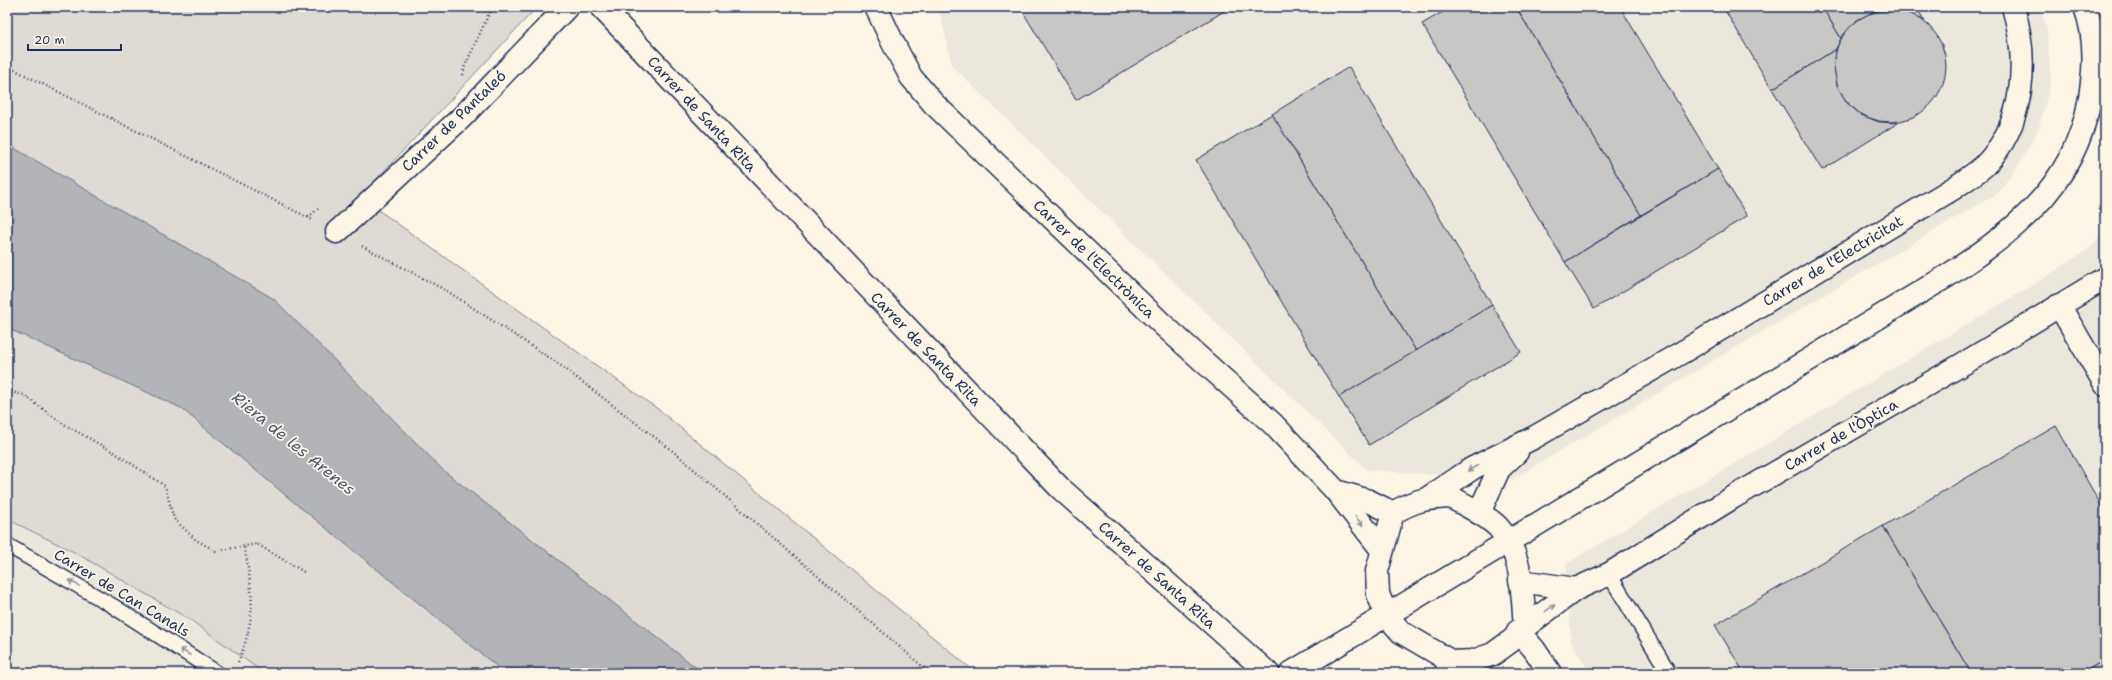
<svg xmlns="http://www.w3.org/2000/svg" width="2112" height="680" viewBox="0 0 2112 680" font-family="'Shantell Sans',sans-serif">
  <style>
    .built { fill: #ece7dc }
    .green { fill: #dfdbd4; stroke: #7d8599 }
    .water { fill: #b2b4b8; stroke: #767f94 }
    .building { fill: #c8c7c6; stroke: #1b2f5e }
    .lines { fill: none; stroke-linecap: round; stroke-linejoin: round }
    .lane-casing { stroke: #1b2f5e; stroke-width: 17 }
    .street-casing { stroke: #1b2f5e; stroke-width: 25 }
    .secondary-casing { stroke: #1b2f5e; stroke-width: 25 }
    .path { stroke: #1b2f5e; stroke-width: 2.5; stroke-dasharray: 1 3; stroke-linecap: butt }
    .lane { stroke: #fcf5e5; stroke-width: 14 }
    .street { stroke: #fcf5e5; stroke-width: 22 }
    .secondary { stroke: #fcf5e5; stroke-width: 22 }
    .oneway { stroke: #8c92a2 }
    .labels { text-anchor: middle; stroke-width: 3.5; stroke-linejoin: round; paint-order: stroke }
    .street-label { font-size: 15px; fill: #1b2f5e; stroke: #fcf5e5 }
    .water-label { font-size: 16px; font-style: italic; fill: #485779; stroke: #fcf5e5 }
  </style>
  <rect width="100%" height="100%" fill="#fcf5e5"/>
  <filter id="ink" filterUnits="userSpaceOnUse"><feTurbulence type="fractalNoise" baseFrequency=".025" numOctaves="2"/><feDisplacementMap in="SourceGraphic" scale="8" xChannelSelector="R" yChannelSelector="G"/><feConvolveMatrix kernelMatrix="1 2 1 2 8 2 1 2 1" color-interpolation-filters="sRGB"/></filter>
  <g filter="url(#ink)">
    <g class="built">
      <polygon points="939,7 2040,7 2047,30 2051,81 2039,128 2019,164 1998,193 1511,480 1367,470 952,66"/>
      <polygon points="2105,231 2105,673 1590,673 1571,642 1566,564 2038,282 2093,246"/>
      <polygon points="7,519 76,553 192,621 264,673 7,673"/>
    </g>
    <g class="green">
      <polygon points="7,7 537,7 360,197 659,410 976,673 703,673 444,471 274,299 7,144"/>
      <polygon points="7,328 181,408 295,503 505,673 264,673 192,621 76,553 7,519"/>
    </g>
    <polygon class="water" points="7,144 274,299 444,471 703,673 505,673 295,503 181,408 7,328"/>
    <g class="building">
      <polygon points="1020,7 1231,7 1076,100"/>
      <polygon points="1451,7 1516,7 1641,215 1565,262 1422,24"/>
      <polygon points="1516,7 1620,7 1718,169 1641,215"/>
      <polygon points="1723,7 1822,7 1841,38 1836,49 1772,89"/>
      <polygon points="1822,7 1916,7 1925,21 1908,13 1891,9 1873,12 1857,20 1841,38"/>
      <circle cx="1890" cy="66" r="56"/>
      <polygon points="1836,49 1834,68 1837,85 1846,102 1861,115 1879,122 1898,123 1822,170 1772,89"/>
      <polygon points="1349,67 1492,305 1416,351 1272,114"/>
      <polygon points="1272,114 1416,351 1339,397 1196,160"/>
      <polygon points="1718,169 1747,216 1594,309 1565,262"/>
      <polygon points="1492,305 1521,352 1369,445 1339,397"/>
      <polygon points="2056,426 2105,512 2105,660 2082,673 1971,673 1883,526"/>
      <polygon points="1883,526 1971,673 1744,673 1715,625"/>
      <polygon points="2105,660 2105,673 2082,673"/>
    </g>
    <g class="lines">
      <g class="lane-casing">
        <g id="lane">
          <polyline points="7,545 113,606 217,673"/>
          <polyline points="1609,574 1669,673"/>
          <polyline points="1442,673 1446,659"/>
        </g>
      </g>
      <g class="street-casing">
        <g id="street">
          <polyline points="601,7 1060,488 1268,673"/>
          <polyline points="876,7 892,41 911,77 933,103 1161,323 1273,424 1336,491 1382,550"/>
          <polyline points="337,232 461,118 567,7"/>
          <polyline points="2059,305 2105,384"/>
          <polyline points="1336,491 1369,501 1393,513"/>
          <path d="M 1428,498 L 1473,468 L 1533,438 L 1686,350 L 1954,188 C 1964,181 1975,174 1984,166 C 2025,125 2029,60 2013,7"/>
          <polyline points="1479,513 1499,469 1517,452"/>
          <polyline points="1520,581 1576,589"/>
          <polyline points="1525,627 1576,589 1609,574 1732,498 1973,358 2105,278"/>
          <polyline points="1518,631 1534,649 1550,673"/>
        </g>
      </g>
      <g class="secondary-casing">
        <g id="secondary">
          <path d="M 1451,497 C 1466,506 1485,514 1498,527 C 1523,553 1522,593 1525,627 L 1511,641 L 1493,654 L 1473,661 L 1452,662 L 1401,632 L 1387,616 L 1378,594 L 1377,571 L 1393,513 C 1415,500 1426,498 1451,497 Z"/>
          <path d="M 1291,673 L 1947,276 C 2021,227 2083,178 2092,82 C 2095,57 2094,31 2085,7"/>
        </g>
      </g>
      <g class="path">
        <polyline points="7,66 313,220"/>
        <polyline points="463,75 464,68 492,7"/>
        <polyline points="308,217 318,209"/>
        <polyline points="362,246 447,291 556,362 674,452 930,673"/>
        <polyline points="7,391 24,395 62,423 115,453 165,486 174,519 196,540 216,551 257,544 304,572"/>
        <path d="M 238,662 C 257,616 253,593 244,546"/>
      </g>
      <use href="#lane" class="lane"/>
      <use href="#street" class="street"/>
      <use href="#secondary" class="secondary"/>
    </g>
    <defs><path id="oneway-shaft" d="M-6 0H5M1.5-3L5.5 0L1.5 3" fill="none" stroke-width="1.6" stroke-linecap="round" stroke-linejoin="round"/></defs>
    <g class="oneway">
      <use href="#oneway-shaft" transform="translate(1473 468) rotate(150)"/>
      <use href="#oneway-shaft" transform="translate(1359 521) rotate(52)"/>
      <use href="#oneway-shaft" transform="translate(74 583) rotate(-150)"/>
      <use href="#oneway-shaft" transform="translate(1550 608) rotate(-36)"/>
      <use href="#oneway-shaft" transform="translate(185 652) rotate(-147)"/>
    </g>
  </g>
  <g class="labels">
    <g class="street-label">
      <text transform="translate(702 114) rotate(47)" y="5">Carrer de Santa Rita</text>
      <text transform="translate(454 121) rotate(-44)" y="5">Carrer de Pantaleó</text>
      <text transform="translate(1094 259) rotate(44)" y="5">Carrer de l'Electrònica</text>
      <text transform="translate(1833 261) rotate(-31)" y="5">Carrer de l'Electricitat</text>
      <text transform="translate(926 349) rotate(46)" y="5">Carrer de Santa Rita</text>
      <text transform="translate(1841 435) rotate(-30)" y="5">Carrer de l'Òptica</text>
      <text transform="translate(1157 575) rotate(42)" y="5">Carrer de Santa Rita</text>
      <text transform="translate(122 593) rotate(31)" y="5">Carrer de Can Canals</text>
    </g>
    <g class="water-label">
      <text transform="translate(294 443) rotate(39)" y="6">Riera de les Arenes</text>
    </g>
  </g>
  <rect width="2112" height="680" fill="none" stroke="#fcf5e5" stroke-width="24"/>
  <rect x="12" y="12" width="2088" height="656" fill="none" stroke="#1b2f5e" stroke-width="1.5" filter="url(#ink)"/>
  <path d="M28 44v6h93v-6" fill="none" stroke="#1b2f5e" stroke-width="2"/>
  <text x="34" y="44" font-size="12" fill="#1b2f5e" stroke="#fcf5e5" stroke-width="3" paint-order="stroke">20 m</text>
</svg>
